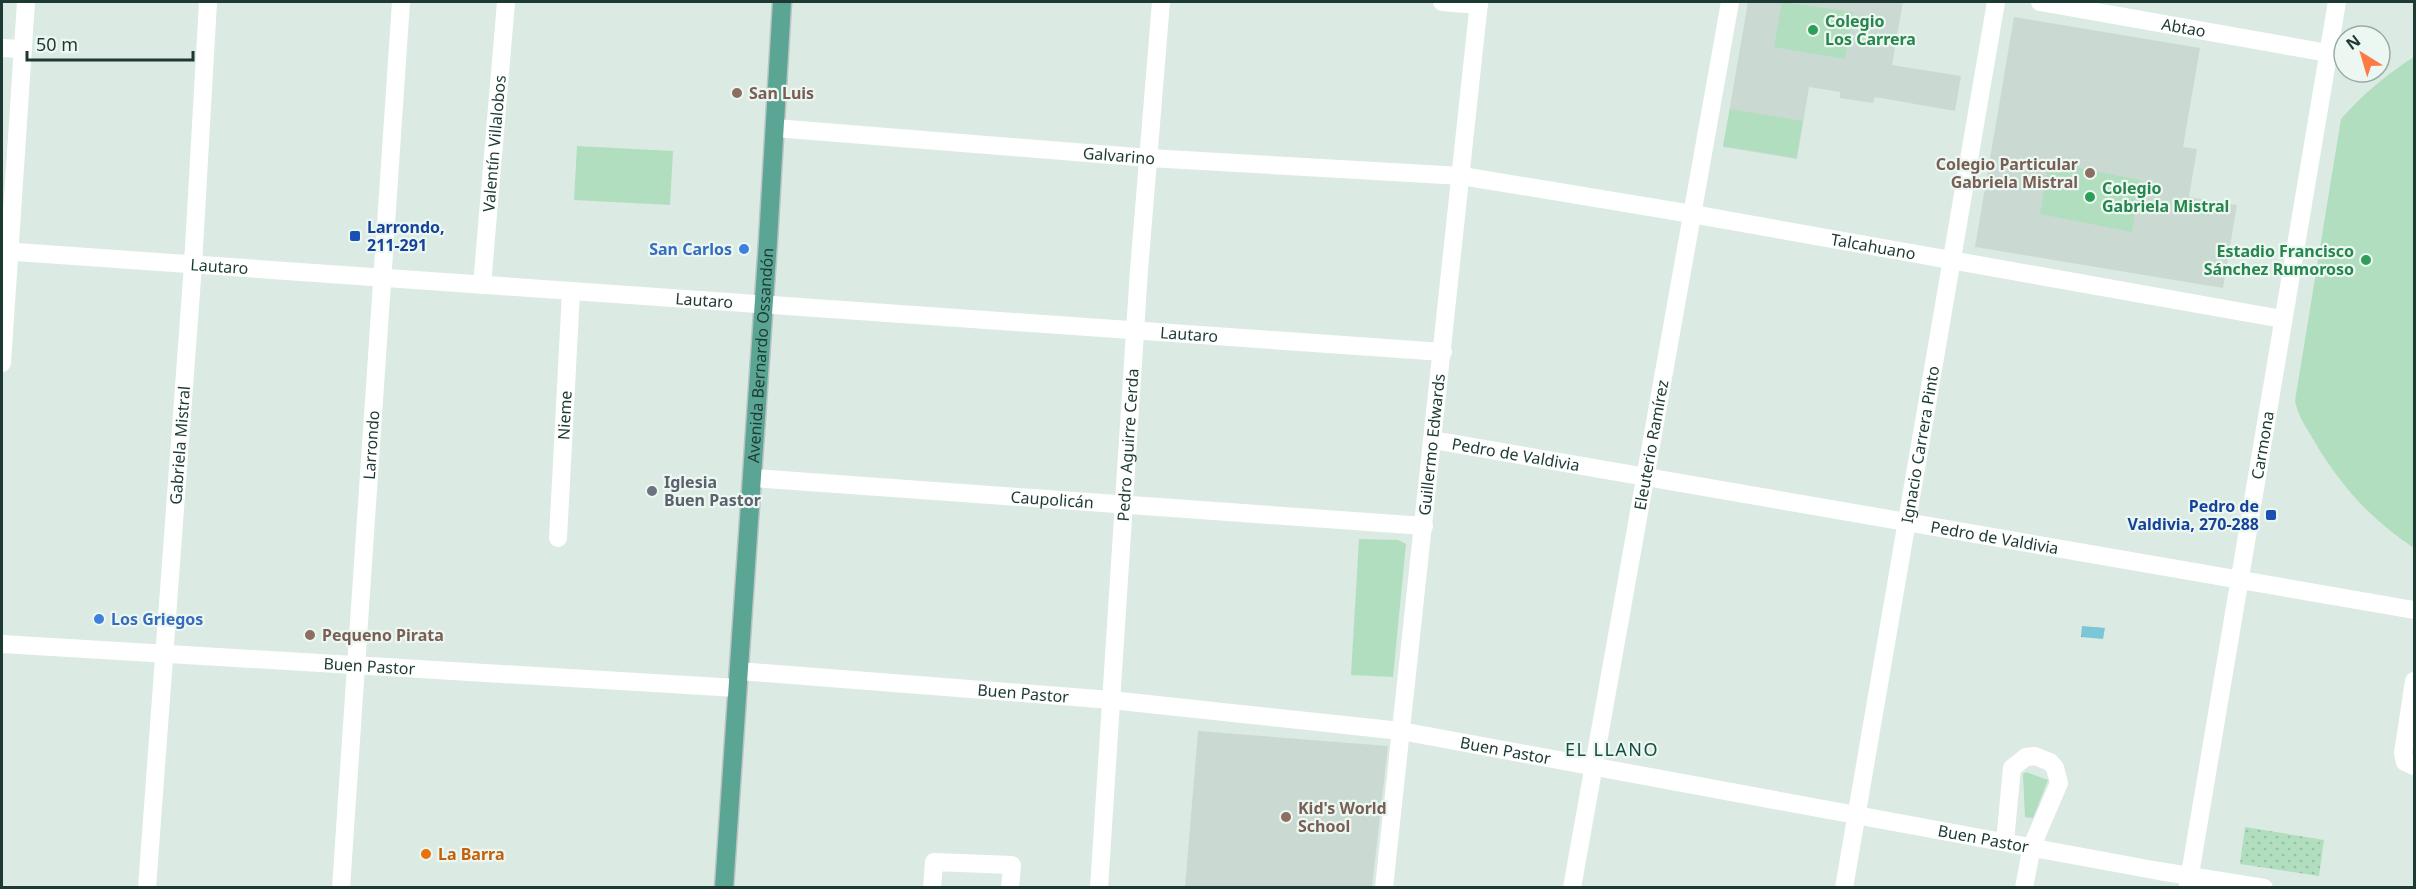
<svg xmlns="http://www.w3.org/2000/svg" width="2416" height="889" viewBox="0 0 2416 889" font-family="'Noto Sans',sans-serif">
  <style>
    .built { fill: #cadad3 }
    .grass { fill: #b1debf }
    .park { fill: url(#park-dots) }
    .water { fill: url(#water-ripples) }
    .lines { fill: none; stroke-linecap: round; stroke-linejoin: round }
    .major-casing { stroke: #bbc4c2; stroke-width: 21 }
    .minor { stroke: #fff; stroke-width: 18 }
    .major { stroke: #5ba594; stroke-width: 18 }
    .leisure-dot { fill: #2e9e5b; stroke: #ecf7f2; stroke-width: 2 }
    .education-dot { fill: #8d6e63; stroke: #ecf7f2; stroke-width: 2 }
    .transit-dot { fill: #1a4fb4; stroke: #ecf7f2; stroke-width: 2 }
    .shop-dot { fill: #3f7fe0; stroke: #ecf7f2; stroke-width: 2 }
    .worship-dot { fill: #6b7280; stroke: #ecf7f2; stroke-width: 2 }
    .food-dot { fill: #e8710a; stroke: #ecf7f2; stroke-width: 2 }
    .labels { text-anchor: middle; stroke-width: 4.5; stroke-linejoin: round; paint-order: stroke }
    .leisure-label { font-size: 16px; font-weight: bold; fill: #27864d; stroke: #ecf7f2; text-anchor: start }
    .street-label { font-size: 16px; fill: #1c3a33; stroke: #ecf7f2 }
    .education-label { font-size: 16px; font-weight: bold; fill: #785e54; stroke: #ecf7f2; text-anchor: start }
    .transit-label { font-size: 16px; font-weight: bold; fill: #164399; stroke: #ecf7f2; text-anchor: start }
    .shop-label { font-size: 16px; font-weight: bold; fill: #366cbe; stroke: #ecf7f2; text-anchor: end }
    .worship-label { font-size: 16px; font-weight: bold; fill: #5b616d; stroke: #ecf7f2; text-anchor: start }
    .food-label { font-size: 16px; font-weight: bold; fill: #c56008; stroke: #ecf7f2; text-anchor: start }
    .neighbourhood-label { font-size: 18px; letter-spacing: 1.5px; fill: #174e42; stroke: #ecf7f2 }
  </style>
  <defs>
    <pattern id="park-dots" width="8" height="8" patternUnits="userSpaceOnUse" patternTransform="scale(1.5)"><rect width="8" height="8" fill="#b1debf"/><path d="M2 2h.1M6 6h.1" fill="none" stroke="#98bfa5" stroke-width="1.8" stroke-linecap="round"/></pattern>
    <pattern id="water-ripples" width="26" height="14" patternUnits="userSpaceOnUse" patternTransform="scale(1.5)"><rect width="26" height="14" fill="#7cc6d7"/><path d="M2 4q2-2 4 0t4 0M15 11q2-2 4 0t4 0" fill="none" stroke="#65a2af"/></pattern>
  </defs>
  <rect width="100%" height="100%" fill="#dceae4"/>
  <g class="built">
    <polygon points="1748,2 1903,2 1892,65 1961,76 1955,111 1875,97 1873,103 1840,98 1840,92 1809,87 1797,159 1723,147"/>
    <polygon points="2014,17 2200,48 2183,147 2197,149 2189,197 2237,205 2223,288 1975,247"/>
    <polygon points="1198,731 1388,746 1372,887 1185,887"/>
  </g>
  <g class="grass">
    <polygon points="1782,2 1853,12 1845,59 1774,47"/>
    <path d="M 2414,57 L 2414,548 C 2371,520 2339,484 2313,439 C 2306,427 2298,416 2295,401 L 2341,119 C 2362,95 2387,74 2414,57 Z"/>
    <polygon points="1730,109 1803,121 1796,158 1723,146"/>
    <polygon points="577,146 673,151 670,205 574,200"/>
    <polygon points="2049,162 2140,180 2132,232 2040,214"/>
    <polygon points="1359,539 1398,540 1406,544 1393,677 1351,675"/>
    <polygon points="2026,772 2048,780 2033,818 2025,817 2023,774"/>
  </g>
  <polygon class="park" points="2245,827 2324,840 2319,876 2240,864"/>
  <polygon class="water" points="2082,626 2105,628 2103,639 2081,637"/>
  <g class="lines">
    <g class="major-casing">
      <g id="major">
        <path id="s17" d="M 724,888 L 768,241 L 782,2"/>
      </g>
    </g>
    <g class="minor">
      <polyline points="1442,2 1479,5"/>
      <path id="s1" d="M 2040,2 L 2328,53"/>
      <polyline points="2,48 23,49"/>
      <path id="s2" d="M 775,128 L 1149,158 L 1462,176 L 1692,214 L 2282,319"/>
      <path id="s3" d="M 2,251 L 1443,352"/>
      <path id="s4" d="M 482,285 L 506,2"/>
      <polyline points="2,363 26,2"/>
      <path id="s5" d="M 1433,440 L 2414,610"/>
      <path id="s6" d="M 753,478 L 1424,526"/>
      <path id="s7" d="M 558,538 L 571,292"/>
      <path id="s8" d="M 2,644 L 737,688"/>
      <path id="s9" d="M 739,671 L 1111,700 L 1401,731 L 2159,871 L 2264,888"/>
      <polyline points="2414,681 2403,753 2405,762 2414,766"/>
      <polyline points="2005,841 2012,768 2026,757 2035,756 2050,762 2055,768 2059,783 2032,846 2024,888"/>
      <path id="s10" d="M 2188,886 L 2337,2"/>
      <path id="s11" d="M 147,888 L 193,265 L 208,2"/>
      <path id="s12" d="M 341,888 L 401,2"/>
      <polyline points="932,888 934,862 1012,865 1010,888"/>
      <path id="s13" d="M 1099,888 L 1139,270 L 1161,2"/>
      <path id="s14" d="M 1384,888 L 1479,2"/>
      <path id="s15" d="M 1572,888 L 1730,2"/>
      <path id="s16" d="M 1844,888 L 1996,2"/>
    </g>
    <use href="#major" class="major"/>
  </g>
  <g class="leisure-dot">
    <circle cx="1813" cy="30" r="6"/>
    <circle cx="2090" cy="197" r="6"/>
    <circle cx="2366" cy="260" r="6"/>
  </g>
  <g class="education-dot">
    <circle cx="737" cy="93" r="6"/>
    <circle cx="2090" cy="173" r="6"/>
    <circle cx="310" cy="635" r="6"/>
    <circle cx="1286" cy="817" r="6"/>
  </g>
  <g class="transit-dot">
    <rect x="349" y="230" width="12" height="12" rx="3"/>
    <rect x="2265" y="509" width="12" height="12" rx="3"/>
  </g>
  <g class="shop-dot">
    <circle cx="744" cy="249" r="6"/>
    <circle cx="99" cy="619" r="6"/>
  </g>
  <circle class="worship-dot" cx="652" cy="491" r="6"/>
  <circle class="food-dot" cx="426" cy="854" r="6"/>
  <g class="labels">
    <g class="leisure-label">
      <text x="1825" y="27">Colegio<tspan x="1825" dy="18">Los Carrera</tspan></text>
      <text x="2102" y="194">Colegio<tspan x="2102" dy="18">Gabriela Mistral</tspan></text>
      <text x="2354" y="257" text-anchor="end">Estadio Francisco<tspan x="2354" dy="18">Sánchez Rumoroso</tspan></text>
    </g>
    <g class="street-label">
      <text dy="6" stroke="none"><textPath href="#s1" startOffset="146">Abtao</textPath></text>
      <text dy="6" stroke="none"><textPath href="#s4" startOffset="142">Valentín Villalobos</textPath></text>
      <text dy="6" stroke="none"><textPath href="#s2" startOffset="345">Galvarino</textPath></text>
      <text dy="6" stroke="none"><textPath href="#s2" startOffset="1106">Talcahuano</textPath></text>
      <text dy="6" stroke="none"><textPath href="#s3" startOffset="218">Lautaro</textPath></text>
      <text dy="6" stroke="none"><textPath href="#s3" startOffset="704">Lautaro</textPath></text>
      <text dy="6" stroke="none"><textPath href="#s3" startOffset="1190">Lautaro</textPath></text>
      <text dy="6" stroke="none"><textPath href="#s17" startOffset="534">Avenida Bernardo Ossandón</textPath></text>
      <text dy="6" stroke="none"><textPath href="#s7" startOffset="123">Nieme</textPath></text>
      <text dy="6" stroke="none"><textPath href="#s12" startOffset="444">Larrondo</textPath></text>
      <text dy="6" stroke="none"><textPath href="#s13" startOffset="444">Pedro Aguirre Cerda</textPath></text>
      <text dy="6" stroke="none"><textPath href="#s15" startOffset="450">Eleuterio Ramírez</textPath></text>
      <text dy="6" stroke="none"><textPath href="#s10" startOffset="447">Carmona</textPath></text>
      <text dy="6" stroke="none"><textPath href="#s11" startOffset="444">Gabriela Mistral</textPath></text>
      <text dy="6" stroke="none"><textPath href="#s14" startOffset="446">Guillermo Edwards</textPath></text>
      <text dy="6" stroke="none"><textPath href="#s16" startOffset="450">Ignacio Carrera Pinto</textPath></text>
      <text dy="6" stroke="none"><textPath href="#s5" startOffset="84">Pedro de Valdivia</textPath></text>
      <text dy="6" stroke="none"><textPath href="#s6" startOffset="300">Caupolicán</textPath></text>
      <text dy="6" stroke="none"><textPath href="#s5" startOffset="570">Pedro de Valdivia</textPath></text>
      <text dy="6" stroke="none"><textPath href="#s8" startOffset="368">Buen Pastor</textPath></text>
      <text dy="6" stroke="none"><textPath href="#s9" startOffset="285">Buen Pastor</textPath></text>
      <text dy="6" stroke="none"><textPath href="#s9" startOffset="771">Buen Pastor</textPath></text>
      <text dy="6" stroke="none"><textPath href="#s9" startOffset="1257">Buen Pastor</textPath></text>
    </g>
    <g class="education-label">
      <text x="749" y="99">San Luis</text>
      <text x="2078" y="170" text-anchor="end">Colegio Particular<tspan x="2078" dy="18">Gabriela Mistral</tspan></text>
      <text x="322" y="641">Pequeno Pirata</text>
      <text x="1298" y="814">Kid's World<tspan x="1298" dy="18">School</tspan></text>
    </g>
    <g class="transit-label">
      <text x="367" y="233">Larrondo,<tspan x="367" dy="18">211-291</tspan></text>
      <text x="2259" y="512" text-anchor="end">Pedro de<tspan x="2259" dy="18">Valdivia, 270-288</tspan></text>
    </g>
    <g class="shop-label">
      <text x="732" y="255">San Carlos</text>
      <text x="111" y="625" text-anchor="start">Los Griegos</text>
    </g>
    <g class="worship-label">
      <text x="664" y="488">Iglesia<tspan x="664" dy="18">Buen Pastor</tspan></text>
    </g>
    <g class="food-label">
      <text x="438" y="860">La Barra</text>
    </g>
    <g class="neighbourhood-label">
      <text x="1612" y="756">EL LLANO</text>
    </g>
  </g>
  <rect width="2416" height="889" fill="none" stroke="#1c3a33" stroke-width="6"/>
  <g transform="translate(2362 54) rotate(323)"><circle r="28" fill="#ecf7f2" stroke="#99aba6" stroke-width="1.5"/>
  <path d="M0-4.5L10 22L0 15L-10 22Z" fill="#ff7945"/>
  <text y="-9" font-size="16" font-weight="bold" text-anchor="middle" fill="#1c3a33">N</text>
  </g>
  <path d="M27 51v9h166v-9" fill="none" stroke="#1c3a33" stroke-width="3"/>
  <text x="36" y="51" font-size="18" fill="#1c3a33" stroke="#ecf7f2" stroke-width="4.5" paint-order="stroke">50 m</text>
</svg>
